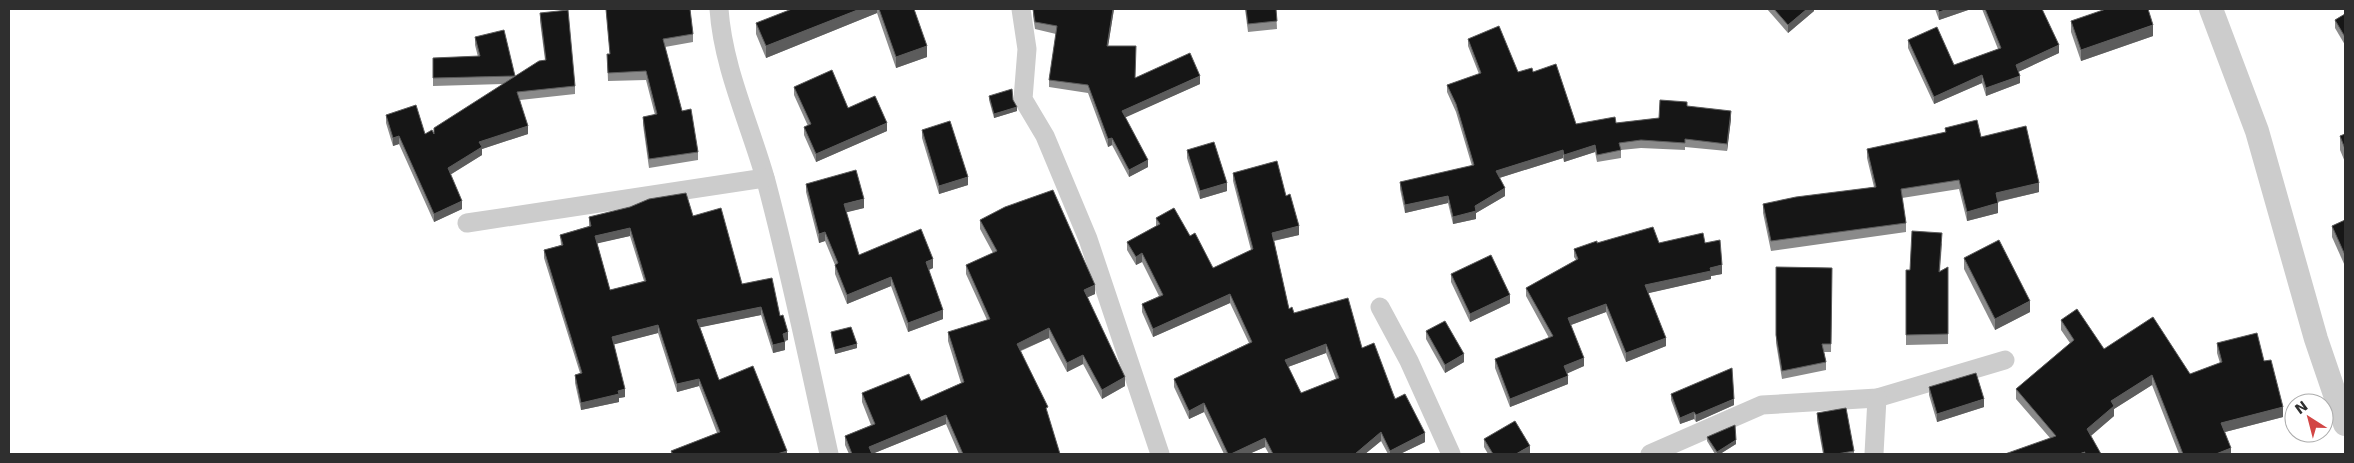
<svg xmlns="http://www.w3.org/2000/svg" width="2354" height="463" viewBox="0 0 2354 463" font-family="'DejaVu Sans',sans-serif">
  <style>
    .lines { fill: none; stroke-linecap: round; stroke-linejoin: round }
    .minor { stroke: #ccc; stroke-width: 19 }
    .tertiary { stroke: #ccc; stroke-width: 24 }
    .wall { fill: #8a8a8a; fill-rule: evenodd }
    .shaded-wall { fill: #5c5c5c }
    .building { fill: #161616; stroke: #5c5c5c; fill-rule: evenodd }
  </style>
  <rect width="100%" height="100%" fill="#fff"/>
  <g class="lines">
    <g class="minor">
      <path d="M 719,9 C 723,68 750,124 766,181 C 790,271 809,363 829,454"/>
      <polyline points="1021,9 1027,49 1023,99 1045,136 1088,239 1160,454"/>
      <polyline points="467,223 765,178"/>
      <polyline points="1380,307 1409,361 1451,454"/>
      <polyline points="1650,454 1762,405 1877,398 2005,360"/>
      <polyline points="1874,454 1877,398"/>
    </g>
    <polyline class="tertiary" points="2211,9 2257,131 2316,339 2345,424"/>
  </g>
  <g class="wall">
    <polygon points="606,9 690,9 693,34 693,42 665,47 682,111 698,152 698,160 649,168 643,125 643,117 655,115 646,80 608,81 607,54 610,54"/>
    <polygon points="792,9 914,9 927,57 896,68 877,13 766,58 756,34 756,23"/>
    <polygon points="1033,9 1114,9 1108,46 1135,77 1200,84 1125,117 1148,167 1129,177 1112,145 1108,147 1088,93 1049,87 1049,80 1056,34 1035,29 1033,16"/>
    <polygon points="1245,9 1276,9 1277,29 1248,32"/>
    <polygon points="1767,9 1814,9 1814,11 1788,33"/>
    <polygon points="1935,9 1971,9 1939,20"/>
    <polygon points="1982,9 2042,9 2059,53 2018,72 2020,83 1986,96 1982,83 1934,104 1908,48 1908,40 1954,65 1998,49"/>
    <polygon points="540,13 575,86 575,94 520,100 528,134 482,149 482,155 450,175 462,209 434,222 399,144 393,146 386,123 386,115 425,134 434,134 503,84 433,86 433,58 478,57 475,45 475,37 515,76 545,60 540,21"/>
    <polygon points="2345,14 2345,45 2335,28 2335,20"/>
    <polygon points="2071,21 2153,36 2081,61 2071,32"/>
    <polygon points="1468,39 1518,72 1533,72 1576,124 1616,123 1659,118 1687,106 1731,119 1727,151 1685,147 1685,150 1641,148 1621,150 1621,158 1597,162 1595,152 1564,162 1563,158 1499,178 1505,196 1476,213 1476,219 1453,224 1448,203 1405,213 1400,189 1400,182 1472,166 1456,112 1447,92 1447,85 1479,74 1468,46"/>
    <polygon points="794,87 848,108 887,131 816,162 804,135 804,127 808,126 794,95"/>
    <polygon points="989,96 1013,100 1017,111 994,118 989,100"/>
    <polygon points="1945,128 1981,137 2039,192 1998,202 1998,213 1967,221 1959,189 1902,198 1906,223 1906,232 1771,251 1763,213 1763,204 1874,187 1867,158 1867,149 1945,133"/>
    <polygon points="922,130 968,185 939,194 922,138"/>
    <polygon points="2345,134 2345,162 2340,150 2340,136"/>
    <polygon points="1187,150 1227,191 1200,199 1187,158"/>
    <path d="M 1233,173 L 1286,196 L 1299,235 L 1274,241 L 1289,309 L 1294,313 L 1362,348 L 1425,442 L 1400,454 L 1388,454 L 1381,441 L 1365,454 L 1269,454 L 1265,447 L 1249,454 L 1224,454 L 1204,412 L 1189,419 L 1174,387 L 1174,379 L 1249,343 L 1230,303 L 1153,337 L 1142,312 L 1142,304 L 1159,296 L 1142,262 L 1136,265 L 1127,250 L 1127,242 L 1156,226 L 1156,218 L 1190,236 L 1213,268 L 1251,250 L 1233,181 ZM 1326,353 L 1336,379 L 1301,393 L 1288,367 Z"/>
    <polygon points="806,184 864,208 846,212 859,255 933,268 929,270 943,319 908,332 891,286 847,304 835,274 835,265 825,241 819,243 806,192"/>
    <path d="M 693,216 L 742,284 L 780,316 L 788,340 L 785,341 L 785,350 L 773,353 L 761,315 L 700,327 L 719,380 L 787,454 L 671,454 L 671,451 L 717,433 L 699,386 L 677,392 L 658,333 L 614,344 L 625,397 L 619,398 L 619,402 L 581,410 L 575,383 L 575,375 L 580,373 L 544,258 L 544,250 L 561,245 L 560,235 L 589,226 L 589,217 ZM 630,236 L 644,281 L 610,290 L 597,243 Z"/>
    <polygon points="980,220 1095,294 1087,297 1125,386 1102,399 1083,364 1067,372 1049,338 1021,351 1048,416 1060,454 959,454 946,424 872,454 849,454 845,445 845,436 871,425 862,402 862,393 921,401 961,383 948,341 948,332 987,320 966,274 966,265 993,253 980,229"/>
    <polygon points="2345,220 2345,266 2332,237 2332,226"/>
    <polygon points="1597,243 1705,243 1722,274 1711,276 1711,279 1648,293 1666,346 1626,362 1606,312 1571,325 1584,366 1567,373 1568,384 1510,407 1495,368 1495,359 1549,338 1526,296 1526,288 1576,260 1574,257 1574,249"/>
    <polygon points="1942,243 1940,271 1948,267 1948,344 1906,345 1906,270 1910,270"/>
    <polygon points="1964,258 2030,312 1995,330 1964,269"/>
    <polygon points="1776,267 1832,268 1831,352 1824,352 1826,362 1826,370 1782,379 1776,343"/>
    <polygon points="1451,274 1510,303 1470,322 1451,282"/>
    <polygon points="2061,320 2104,349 2190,374 2220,363 2217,353 2217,343 2264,361 2283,417 2225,432 2231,454 2179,454 2152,385 2114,409 2114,416 2091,436 2050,438 2016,399 2016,389 2070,343 2061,330"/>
    <polygon points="1426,331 1464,362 1445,373 1426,339"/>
    <polygon points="831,332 857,348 835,354 831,336"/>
    <polygon points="1929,387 1984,407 1937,422 1929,395"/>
    <polygon points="1671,394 1734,405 1696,422 1694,419 1680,424 1671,400"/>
    <polygon points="1817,413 1854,451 1854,454 1823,454 1817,421"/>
    <polygon points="1707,437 1736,444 1720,454 1715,454 1707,441"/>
    <polygon points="1484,439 1530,454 1488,454 1484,447"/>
  </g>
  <g class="shaded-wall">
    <polygon points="860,9 877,9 877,13 766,58 766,46"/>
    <polygon points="1113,9 1114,9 1107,53 1107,46"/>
    <polygon points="1807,9 1814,9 1814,11 1788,33 1788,25"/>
    <polygon points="1948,9 1971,9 1939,20 1939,12"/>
    <polygon points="2153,25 2153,36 2081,61 2081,50"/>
    <polygon points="2059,45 2059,53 2016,73 2016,65"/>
    <polygon points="927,46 927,57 896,68 896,57"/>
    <polygon points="1982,75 1982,83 1934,104 1934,97"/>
    <polygon points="1200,76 1200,84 1122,119 1122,111"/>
    <polygon points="2020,76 2020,83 1986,96 1986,88"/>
    <polygon points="1017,107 1017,111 994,118 994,114"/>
    <polygon points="1731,111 1731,119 1727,151 1727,144"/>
    <polygon points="887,123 887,131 816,162 816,154"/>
    <polygon points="528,126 528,134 482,149 482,155 448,176 448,168 479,142"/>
    <polygon points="399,136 399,144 393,146 393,138"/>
    <polygon points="1112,138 1112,145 1108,147 1108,139"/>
    <polygon points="1595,145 1595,152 1564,162 1564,155"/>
    <polygon points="1563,150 1563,158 1496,179 1496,171"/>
    <polygon points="1148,160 1148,167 1129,177 1129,170"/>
    <polygon points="968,177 968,185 939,194 939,186"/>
    <polygon points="1227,183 1227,191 1200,199 1200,191"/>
    <polygon points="2039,183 2039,192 1996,202 1996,193"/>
    <polygon points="1505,188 1505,196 1476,213 1476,219 1453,224 1453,217 1475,206"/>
    <polygon points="1448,196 1448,203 1405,213 1405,205"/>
    <polygon points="864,199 864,208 844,213 844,204"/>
    <polygon points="462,201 462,209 434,222 434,214"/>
    <polygon points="1998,203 1998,213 1967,221 1967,212"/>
    <polygon points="1299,226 1299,235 1272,241 1272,233"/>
    <polygon points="630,228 630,236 595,244 595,236"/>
    <polygon points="825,232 825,241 819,243 819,234"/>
    <polygon points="1142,253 1142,262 1136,265 1136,257"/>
    <polygon points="933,259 933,268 926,271 926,262"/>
    <polygon points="1722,265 1722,274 1711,276 1711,279 1645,294 1645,285"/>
    <polygon points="891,277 891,286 847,304 847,295"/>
    <polygon points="1095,285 1095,294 1084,299 1084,290"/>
    <polygon points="1230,294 1230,303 1153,337 1153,329"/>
    <polygon points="1510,295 1510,303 1470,322 1470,314"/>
    <polygon points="2030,301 2030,312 1995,330 1995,319"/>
    <polygon points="1606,304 1606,312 1568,326 1568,318"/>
    <polygon points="761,307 761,315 697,328 697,320"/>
    <polygon points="943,310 943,319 908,332 908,323"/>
    <polygon points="658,325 658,333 612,345 612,337"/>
    <polygon points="1049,328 1049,338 1017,352 1017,344"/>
    <polygon points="788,332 788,340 783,341 783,334"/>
    <polygon points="1666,338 1666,346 1626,362 1626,353"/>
    <polygon points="785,342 785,350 773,353 773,345"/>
    <polygon points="857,344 857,348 835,354 835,350"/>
    <polygon points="1326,344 1326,353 1285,368 1285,360"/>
    <polygon points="1464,354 1464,362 1445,373 1445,365"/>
    <polygon points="1083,355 1083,364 1067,372 1067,363"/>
    <polygon points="1584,358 1584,366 1564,375 1564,366"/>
    <polygon points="2152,375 2152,385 2114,409 2114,416 2087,439 2087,429 2111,401"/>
    <polygon points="1568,376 1568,384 1510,407 1510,399"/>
    <polygon points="1125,377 1125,386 1102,399 1102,390"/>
    <polygon points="699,379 699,386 677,392 677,384"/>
    <polygon points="625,389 625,397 619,398 619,402 581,410 581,403"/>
    <polygon points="1734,399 1734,405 1696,422 1696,415"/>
    <polygon points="1984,399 1984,407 1937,422 1937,414"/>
    <polygon points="1204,403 1204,412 1189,419 1189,411"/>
    <polygon points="2283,407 2283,417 2221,433 2221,423"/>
    <polygon points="1694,412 1694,419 1680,424 1680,418"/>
    <polygon points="946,415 946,424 872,454 869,454 869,447"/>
    <polygon points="1381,432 1381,441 1365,454 1355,454"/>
    <polygon points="1425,433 1425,442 1400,454 1390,454 1390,451"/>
    <polygon points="1265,438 1265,447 1249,454 1231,454"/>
    <polygon points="1736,440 1736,444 1720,454 1717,454 1717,452"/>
    <polygon points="1530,446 1530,454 1516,454"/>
    <polygon points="2231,448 2231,454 2216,454"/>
    <polygon points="787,451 787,454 777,454"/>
  </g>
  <g class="building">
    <polygon points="606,9 690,9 693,34 663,39 682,111 691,109 698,152 649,159 643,117 657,114 646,71 608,73 607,54 610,54"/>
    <polygon points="792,9 860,9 766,46 756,23"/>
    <polygon points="879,9 914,9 927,46 896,57"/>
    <polygon points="1033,9 1113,9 1107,46 1136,46 1135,78 1190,53 1200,76 1122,111 1148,160 1129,170 1112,138 1108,139 1088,85 1049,80 1057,26 1035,22"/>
    <polygon points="1246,9 1276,9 1277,21 1248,24"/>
    <polygon points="1774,9 1807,9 1788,25"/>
    <polygon points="1938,9 1948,9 1939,12"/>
    <polygon points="1985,9 2042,9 2059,45 2016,65 2020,76 1986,88 1982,75 1934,97 1908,40 1937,27 1954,65 2001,48"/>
    <polygon points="2106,9 2148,9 2153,25 2081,50 2071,21"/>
    <polygon points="568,10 575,86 517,92 528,126 479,142 482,147 448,168 462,201 434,214 399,136 393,138 386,115 416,105 425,134 432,130 434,134 434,128 539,61 546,60 540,13"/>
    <polygon points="2345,14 2345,37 2335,20"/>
    <polygon points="1499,26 1518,72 1532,68 1533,72 1556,64 1576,124 1615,117 1616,123 1659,118 1660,100 1687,102 1687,106 1731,111 1727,144 1685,139 1685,143 1641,140 1619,143 1621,150 1597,155 1595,145 1564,155 1563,150 1496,171 1505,188 1475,206 1476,211 1453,217 1448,196 1405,205 1400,182 1474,165 1456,104 1447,85 1481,73 1468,39"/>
    <polygon points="504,30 515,76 433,78 433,58 480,56 475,37"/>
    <polygon points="832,70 848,108 875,96 887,123 816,154 804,127 811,124 794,87"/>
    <polygon points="1012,89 1013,100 1017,107 994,114 989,96"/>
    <polygon points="1977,120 1981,137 2026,126 2039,183 1996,193 1998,203 1967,212 1959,180 1901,189 1906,223 1771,241 1763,204 1796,197 1876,187 1867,149 1946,132 1945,128"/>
    <polygon points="950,121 968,177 939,186 922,130"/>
    <polygon points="2345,134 2345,149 2340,136"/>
    <polygon points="1214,142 1227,183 1200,191 1187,150"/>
    <path d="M 1277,161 L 1286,196 L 1290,194 L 1299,226 L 1272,233 L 1289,309 L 1292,307 L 1294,313 L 1348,298 L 1362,348 L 1374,343 L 1395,399 L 1405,394 L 1425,433 L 1390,451 L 1381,432 L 1355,454 L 1273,454 L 1265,438 L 1231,454 L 1228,454 L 1204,403 L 1189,411 L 1174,379 L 1252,342 L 1230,294 L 1153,329 L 1142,304 L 1163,295 L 1142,253 L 1136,257 L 1127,242 L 1160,224 L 1156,218 L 1174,208 L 1190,236 L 1195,233 L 1213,268 L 1253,249 L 1233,173 ZM 1326,344 L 1339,378 L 1301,393 L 1285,360 Z"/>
    <polygon points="856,170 864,199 844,204 859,255 921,229 933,259 926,262 943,310 908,323 891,277 847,295 835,265 838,263 825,232 819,234 806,184"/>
    <polygon points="1053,190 1095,285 1084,290 1125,377 1102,390 1083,355 1067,363 1049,328 1017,344 1048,407 1046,408 1060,454 963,454 946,415 869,447 872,454 852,454 845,436 875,424 862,393 909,374 921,401 964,382 948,332 990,319 966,265 997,251 980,220 1005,207"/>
    <path d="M 686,193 L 693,216 L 721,208 L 742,284 L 772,278 L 780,316 L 783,315 L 788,332 L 783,334 L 785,342 L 773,345 L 761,307 L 697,320 L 719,380 L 753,366 L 787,451 L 777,454 L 673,454 L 671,451 L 720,432 L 699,379 L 677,384 L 658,325 L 612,337 L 625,389 L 618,391 L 619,394 L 581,403 L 575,375 L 582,373 L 544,250 L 563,245 L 560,235 L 591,226 L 589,217 L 630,207 L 649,199 ZM 630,228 L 646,281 L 610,290 L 595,236 Z"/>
    <polygon points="2345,220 2345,255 2332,226"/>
    <polygon points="1653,227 1659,243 1703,233 1705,243 1720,240 1722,265 1710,268 1711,271 1645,285 1666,338 1626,353 1606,304 1568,318 1584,358 1564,366 1568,376 1510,399 1495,359 1553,336 1526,288 1578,259 1574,249 1597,241 1597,243"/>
    <polygon points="1912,231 1942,233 1939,272 1948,267 1948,334 1906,335 1906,270 1910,270"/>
    <polygon points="1999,240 2030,301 1995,319 1964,258"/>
    <polygon points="1491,255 1510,295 1470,314 1451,274"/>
    <polygon points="1776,267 1832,268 1831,344 1822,344 1826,362 1782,371 1776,335"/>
    <polygon points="2077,309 2104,349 2153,317 2190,374 2222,362 2217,343 2257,333 2264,361 2271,360 2283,407 2221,423 2231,448 2216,454 2183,454 2152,375 2111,401 2114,406 2087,429 2101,454 2084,454 2085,452 2079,454 2005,454 2056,436 2016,389 2074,340 2061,320"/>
    <polygon points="1445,321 1464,354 1445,365 1426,331"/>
    <polygon points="851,327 857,344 835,350 831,332"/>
    <polygon points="1732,368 1734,399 1696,415 1694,412 1680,418 1671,394"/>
    <polygon points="1976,373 1984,399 1937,414 1929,387"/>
    <polygon points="1846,408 1854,451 1837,454 1824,454 1817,413"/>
    <polygon points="1515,421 1530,446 1516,454 1493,454 1484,439"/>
    <polygon points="1735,425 1736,440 1717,452 1707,437"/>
  </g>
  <rect width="2354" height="463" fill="none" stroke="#2f2f2f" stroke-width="20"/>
  <g transform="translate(2309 418) rotate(324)"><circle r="24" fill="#ffffff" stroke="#acacac"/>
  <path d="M0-4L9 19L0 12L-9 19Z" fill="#d24645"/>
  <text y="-8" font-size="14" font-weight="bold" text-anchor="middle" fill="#2f2f2f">N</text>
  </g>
</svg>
